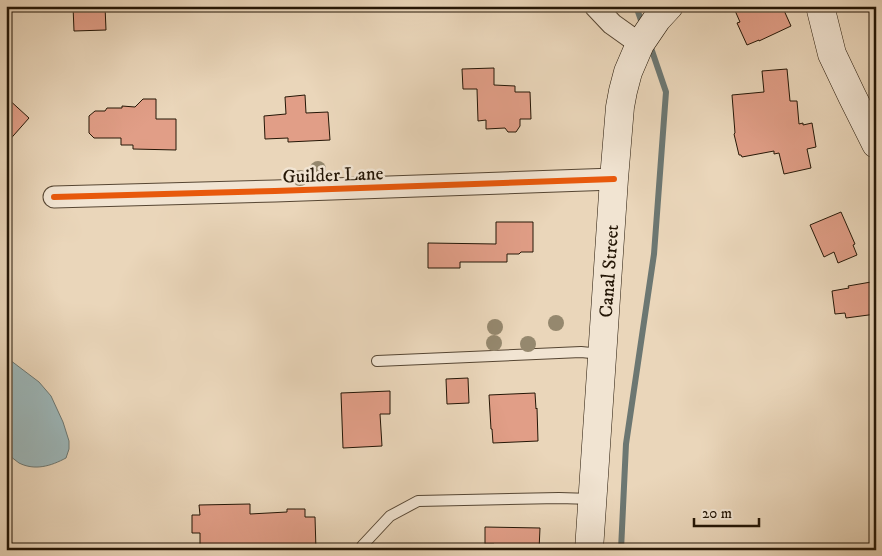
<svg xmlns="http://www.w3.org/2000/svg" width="882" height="556" viewBox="0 0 882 556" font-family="'IM FELL DW Pica',serif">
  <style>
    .water { fill: #9cb7ba; stroke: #6c7772 }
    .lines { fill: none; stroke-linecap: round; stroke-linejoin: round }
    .stream { stroke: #6c7772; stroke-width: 6 }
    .building { fill: #e19e87; stroke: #241606 }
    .service-casing { stroke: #564633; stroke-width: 12 }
    .minor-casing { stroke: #564633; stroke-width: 23 }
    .secondary-casing { stroke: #241606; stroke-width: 29 }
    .service { stroke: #f1e4d2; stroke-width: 10 }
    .minor { stroke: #f1e4d2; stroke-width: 21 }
    .secondary { stroke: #f1e4d2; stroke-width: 28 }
    .cycleway-casing { stroke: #f1e4d2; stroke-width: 9 }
    .cycleway { stroke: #e8590c; stroke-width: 6 }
    .tree { fill: #95886e }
    .labels { text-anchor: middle; stroke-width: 5; stroke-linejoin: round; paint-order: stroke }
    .street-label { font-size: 19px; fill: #241606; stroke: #f1e4d2 }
  </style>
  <rect width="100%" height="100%" fill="#ead6ba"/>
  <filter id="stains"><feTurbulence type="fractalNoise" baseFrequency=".004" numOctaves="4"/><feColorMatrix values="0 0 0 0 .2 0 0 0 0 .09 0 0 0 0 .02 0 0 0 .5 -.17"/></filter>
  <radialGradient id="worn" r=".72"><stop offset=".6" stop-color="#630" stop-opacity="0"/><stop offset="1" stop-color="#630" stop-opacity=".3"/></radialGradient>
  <path class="water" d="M 6,357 L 39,382 L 51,396 L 63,422 L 69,441 L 69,449 L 66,458 C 51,466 35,471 19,463 C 15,460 10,456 6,453 Z"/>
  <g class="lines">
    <g class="stream">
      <polyline points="636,6 643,26"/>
      <polyline points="621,550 626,444 654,254 666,92 650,45"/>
    </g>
  </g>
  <g class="building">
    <polygon points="73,6 105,6 106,30 74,31"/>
    <polygon points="733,6 782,6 791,26 759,41 759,40 747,45 737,23 740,22"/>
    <polygon points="494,68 494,85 515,86 515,92 530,92 531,119 520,119 520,126 516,132 508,132 505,128 486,129 486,120 478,121 477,89 463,89 462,69"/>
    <polygon points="787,69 790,101 797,101 799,124 803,123 803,125 812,123 816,147 807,149 811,168 784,174 779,153 774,154 774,151 742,157 741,155 739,155 734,134 735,133 732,95 764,92 762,71"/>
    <polygon points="305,95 306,113 328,112 330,140 288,142 288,138 265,139 264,116 286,114 285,97"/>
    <polygon points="6,97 29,118 6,144"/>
    <polygon points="143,99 156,99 156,119 176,119 176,150 133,149 133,145 121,145 121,138 94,138 89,133 89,116 95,111 105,111 107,108 122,108 122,106 135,107"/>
    <polygon points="841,212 855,244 853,245 857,255 838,263 834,252 824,257 810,225"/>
    <polygon points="496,222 533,222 533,252 521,252 519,254 507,254 507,262 460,262 460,268 428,268 428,243 496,244"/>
    <polygon points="871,282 871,284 876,284 876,314 846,318 845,313 835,314 832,291 849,288 848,286"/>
    <polygon points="468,378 469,403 447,404 446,379"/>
    <polygon points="390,391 390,414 380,414 382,446 343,448 341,393"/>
    <polygon points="535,393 536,409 537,408 538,441 493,443 492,429 491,429 489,395"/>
    <polygon points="250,504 250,514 287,512 287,509 305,509 305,517 315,517 316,550 273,550 273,546 200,548 200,533 192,533 192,515 200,515 199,505"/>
    <polygon points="485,527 540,528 539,550 494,550 494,544 485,544"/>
  </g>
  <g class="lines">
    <g class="service-casing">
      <g id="service">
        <polyline points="377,361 581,352 601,354"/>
        <polyline points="362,546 390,516 418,501 559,498 592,499"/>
      </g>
    </g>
    <g class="minor-casing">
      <g id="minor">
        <polyline points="595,6 612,24 640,44"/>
        <polyline points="54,197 275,191 614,179"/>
      </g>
    </g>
    <g class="secondary-casing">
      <g id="secondary">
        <polyline points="820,6 832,54 852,96 876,144"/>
        <polyline points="589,550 614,179 620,107 623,91 628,72 640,44 657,19 669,6"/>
      </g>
    </g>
    <use href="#service" class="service"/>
    <use href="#minor" class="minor"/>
    <use href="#secondary" class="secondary"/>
    <g class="cycleway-casing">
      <polyline id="cycleway" points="54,197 275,191 614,179"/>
    </g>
    <use href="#cycleway" class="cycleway"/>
  </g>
  <g class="tree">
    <circle cx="318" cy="169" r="8"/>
    <circle cx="300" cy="178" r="8"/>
    <circle cx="556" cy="323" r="8"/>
    <circle cx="495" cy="327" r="8"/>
    <circle cx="494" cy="343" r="8"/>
    <circle cx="528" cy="344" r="8"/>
  </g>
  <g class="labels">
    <g class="street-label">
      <text transform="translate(333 174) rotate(-2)" y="7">Guilder Lane</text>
      <text transform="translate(608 271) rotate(-86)" y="7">Canal Street</text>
    </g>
  </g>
  <rect width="882" height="556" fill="none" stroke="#ead6ba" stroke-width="25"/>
  <rect x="8" y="8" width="867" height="541" fill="none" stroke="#241606" stroke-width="2.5"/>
  <rect x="12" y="12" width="857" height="531" fill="none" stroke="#241606"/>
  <path d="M694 518v8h65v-8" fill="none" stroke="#241606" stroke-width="2.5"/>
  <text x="702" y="518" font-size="15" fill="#241606" stroke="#f1e4d2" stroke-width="4" paint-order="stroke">20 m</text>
  <rect width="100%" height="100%" filter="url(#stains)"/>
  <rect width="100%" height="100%" fill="url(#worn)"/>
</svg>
